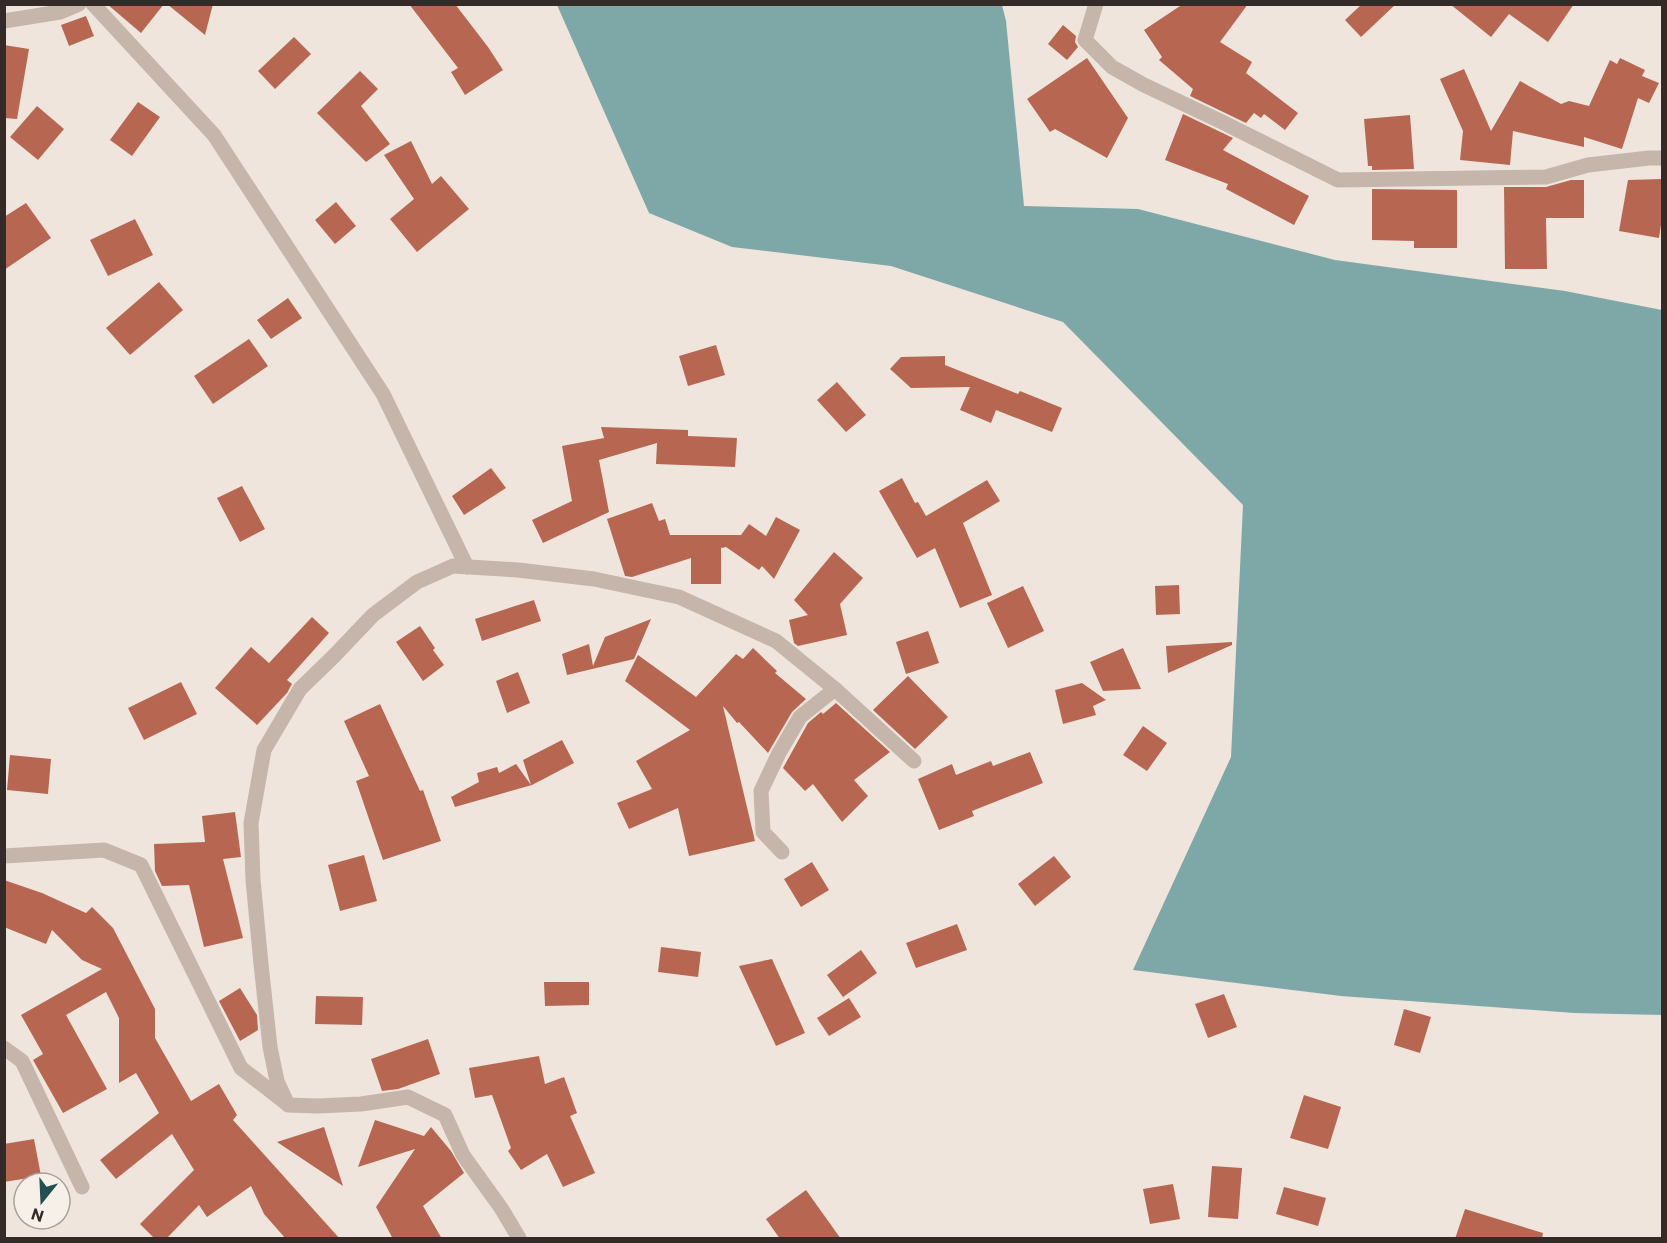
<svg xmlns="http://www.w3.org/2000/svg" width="1667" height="1243" viewBox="0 0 1667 1243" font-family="Commissioner,sans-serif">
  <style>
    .water { fill: #7ea8a8 }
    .building { fill: #b76751 }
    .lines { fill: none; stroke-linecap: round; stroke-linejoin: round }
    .minor { stroke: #c5b5aa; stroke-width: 15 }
  </style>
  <rect width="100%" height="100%" fill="#efe5dc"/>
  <polygon class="water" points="557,5 1002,5 1006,21 1024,206 1138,209 1335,260 1565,291 1662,310 1662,1015 1574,1013 1341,996 1133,970 1231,757 1243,505 1063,322 891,266 732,247 649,213"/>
  <g class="building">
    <polygon points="107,4 164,4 141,33"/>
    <polygon points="167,4 213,4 205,35"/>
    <polygon points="409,4 455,4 488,47 503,70 465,95 451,72 458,68"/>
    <polygon points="1183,4 1248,4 1220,42 1252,62 1246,73 1298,113 1285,130 1264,114 1261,118 1254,113 1246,123 1190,96 1193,89 1159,60 1162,57 1144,30"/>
    <polygon points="1362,4 1396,4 1361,37 1345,20"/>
    <polygon points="1450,4 1574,4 1548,42 1509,14 1491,37"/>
    <polygon points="86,16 94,36 69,46 61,25"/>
    <polygon points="1063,25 1076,36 1075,42 1078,47 1067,60 1048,44"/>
    <polygon points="294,37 311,54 275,89 258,71"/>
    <polygon points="4,45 29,49 17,119 4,118"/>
    <polygon points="1087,58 1128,118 1107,158 1055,129 1050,132 1027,99"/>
    <polygon points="1620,58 1645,70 1642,76 1659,83 1649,103 1638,98 1622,149 1584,137 1584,147 1513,131 1510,165 1460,160 1463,131 1440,79 1464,69 1491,131 1520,81 1561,104 1569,101 1589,106 1610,60 1617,64"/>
    <polygon points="360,71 378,89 361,106 390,144 366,162 317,113"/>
    <polygon points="138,102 160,117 132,156 110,140"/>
    <polygon points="37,106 64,129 38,160 10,137"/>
    <polygon points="1183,114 1233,138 1223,150 1309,196 1294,225 1226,189 1228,184 1165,160"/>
    <polygon points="1410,115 1414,169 1372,170 1372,166 1368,166 1364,119"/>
    <polygon points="411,141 432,184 441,176 469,209 417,252 390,219 414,199 384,155"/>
    <polygon points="1662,179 1662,218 1659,238 1619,231 1628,180"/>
    <polygon points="1571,180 1584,180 1584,218 1546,218 1547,269 1505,269 1504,187 1546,187"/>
    <polygon points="1372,189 1457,190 1457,248 1414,248 1414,241 1372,240"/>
    <polygon points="336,202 356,226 335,244 315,220"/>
    <polygon points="26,203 51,238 4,270 4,217"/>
    <polygon points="135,219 153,255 108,276 90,240"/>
    <polygon points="159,282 183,310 130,355 106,328"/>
    <polygon points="288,298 302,318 271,339 257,320"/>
    <polygon points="249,339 268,366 213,404 194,376"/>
    <polygon points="716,345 725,375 688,386 679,356"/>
    <polygon points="945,356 945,365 1018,394 1020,391 1062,408 1052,432 996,410 991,423 960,410 970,387 911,388 890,369 901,357"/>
    <polygon points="837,382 866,415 846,432 817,400"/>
    <polygon points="601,427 688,430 688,436 737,438 735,467 656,464 657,443 599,460 609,512 543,543 532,520 572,501 562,446 604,438"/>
    <polygon points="491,468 506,488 464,515 452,496"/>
    <polygon points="902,478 915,503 918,502 926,516 987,480 1000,501 963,523 992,595 960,608 935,548 917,558 879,491"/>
    <polygon points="242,486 265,529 240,542 217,498"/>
    <polygon points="652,503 659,521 665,519 670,535 741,535 749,524 766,536 776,517 800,530 774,579 762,566 759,570 726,547 721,548 721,584 691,584 691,558 632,577 625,576 607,519"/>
    <polygon points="834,552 863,578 840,604 847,635 798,646 794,643 789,620 808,615 794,600"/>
    <polygon points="1179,585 1180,614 1156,615 1155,586"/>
    <polygon points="1023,586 1044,631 1008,648 987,603"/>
    <polygon points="534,600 541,621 482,641 475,619"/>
    <polygon points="312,617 329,633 287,680 292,684 287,693 257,725 215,688 251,647 269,663"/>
    <polygon points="651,619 634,659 567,675 562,654 589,644 593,666 605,637"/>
    <polygon points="420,626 435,648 433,650 444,665 423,681 396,642"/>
    <polygon points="928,631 939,663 906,674 896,642"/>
    <polygon points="1232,642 1232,645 1168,673 1166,646"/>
    <polygon points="753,648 777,671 775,673 806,699 792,712 768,753 739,722 737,723 723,706 755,841 689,856 678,808 629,829 617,803 652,789 636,761 690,730 625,681 638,655 696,697 736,654 743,659"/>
    <polygon points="1123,648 1141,689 1103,691 1090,662"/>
    <polygon points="518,672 530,703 507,713 496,681"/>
    <polygon points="908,676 948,717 915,749 873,710"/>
    <polygon points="181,682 197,714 144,740 128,708"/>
    <polygon points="1082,683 1106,700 1093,706 1096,715 1063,724 1055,690"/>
    <polygon points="836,703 890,752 854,780 868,796 842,822 813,784 805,791 783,768 808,723 821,712 823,714"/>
    <polygon points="380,704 420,791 423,790 441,841 383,860 356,781 369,776 344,721"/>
    <polygon points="1143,726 1167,743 1147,771 1123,755"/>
    <polygon points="562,740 574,763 532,785 455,807 451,797 479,782 477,773 497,767 499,773 516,764 531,785 523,760"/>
    <polygon points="1030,752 1043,783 972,811 974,816 939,830 918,779 952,764 956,775 991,761 993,766"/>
    <polygon points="10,755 51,759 48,794 7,790"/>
    <polygon points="235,812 241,857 223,859 243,938 204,947 189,885 162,886 155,871 154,844 205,842 202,816"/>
    <polygon points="364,855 377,901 340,911 328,865"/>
    <polygon points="1054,856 1071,877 1035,906 1018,884"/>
    <polygon points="812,862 829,890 801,907 784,879"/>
    <polygon points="4,880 42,893 86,913 92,907 113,928 155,1009 155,1038 191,1101 219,1084 237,1115 233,1120 340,1239 286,1239 264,1214 251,1186 207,1217 199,1205 166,1239 155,1239 140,1224 194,1170 172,1134 116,1179 100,1160 159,1113 136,1073 119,1083 119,1018 106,992 66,1015 107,1089 63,1113 33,1060 43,1054 21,1015 102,969 82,960 52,930 46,944 4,927"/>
    <polygon points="957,924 967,950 916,968 906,943"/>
    <polygon points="661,947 701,952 698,977 658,972"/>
    <polygon points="861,950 877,973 843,997 827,975"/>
    <polygon points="772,959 805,1033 776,1046 739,966"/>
    <polygon points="544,982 589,982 589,1005 545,1006"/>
    <polygon points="240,988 257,1015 258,1030 240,1041 219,1001"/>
    <polygon points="1224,994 1237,1027 1208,1038 1195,1004"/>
    <polygon points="316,996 363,997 362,1025 315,1024"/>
    <polygon points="849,998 861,1017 829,1036 817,1018"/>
    <polygon points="1404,1009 1431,1017 1420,1053 1394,1045"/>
    <polygon points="428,1039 440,1074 398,1089 382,1091 371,1059"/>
    <polygon points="539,1056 545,1084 564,1077 577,1113 570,1116 595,1173 563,1187 547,1154 521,1170 508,1151 511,1148 492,1095 475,1098 469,1068"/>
    <polygon points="1304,1095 1341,1107 1328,1149 1290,1138"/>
    <polygon points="375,1120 424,1136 431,1127 451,1151 464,1173 423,1206 442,1239 393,1239 376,1207 415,1149 358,1167"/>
    <polygon points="324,1127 343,1186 277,1142"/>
    <polygon points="34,1139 41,1176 4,1182 4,1144"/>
    <polygon points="1212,1166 1242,1168 1238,1219 1208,1217"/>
    <polygon points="1173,1184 1180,1219 1150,1224 1143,1189"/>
    <polygon points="1284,1187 1326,1198 1318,1226 1276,1214"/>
    <polygon points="806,1190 841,1239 780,1239 766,1219"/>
    <polygon points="1465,1209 1543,1233 1542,1239 1455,1239"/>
  </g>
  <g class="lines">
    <g class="minor">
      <polyline points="93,4 214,135 383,394 467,567"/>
      <polyline points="1096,4 1085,40 1112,67 1144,85 1220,121 1338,180 1546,177 1588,165 1649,158 1662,158"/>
      <polyline points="4,21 60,12 79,4"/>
      <polyline points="835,689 914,761"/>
      <polyline points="4,856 104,850 141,865 241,1068 286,1103"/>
      <polyline points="4,1048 22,1061 82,1187"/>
      <polyline points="519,1238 501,1208 463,1155 445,1115 408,1097 361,1104 318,1106 288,1105 277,1081 270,1047 261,964 253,880 251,823 264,750 300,689 334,656 373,615 417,582 453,566 518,570 594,579 679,597 776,641 835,689 800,717 779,753 761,791 763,832 782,852"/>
    </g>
  </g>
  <rect width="1667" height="1243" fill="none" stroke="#342b28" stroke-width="12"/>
  <g transform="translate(42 1201) rotate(198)"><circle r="28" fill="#f7f0e8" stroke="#a9a19b" stroke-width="1.5"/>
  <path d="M0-4.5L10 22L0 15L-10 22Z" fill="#234f50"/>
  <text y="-9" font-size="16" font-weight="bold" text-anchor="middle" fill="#342b28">N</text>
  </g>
</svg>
